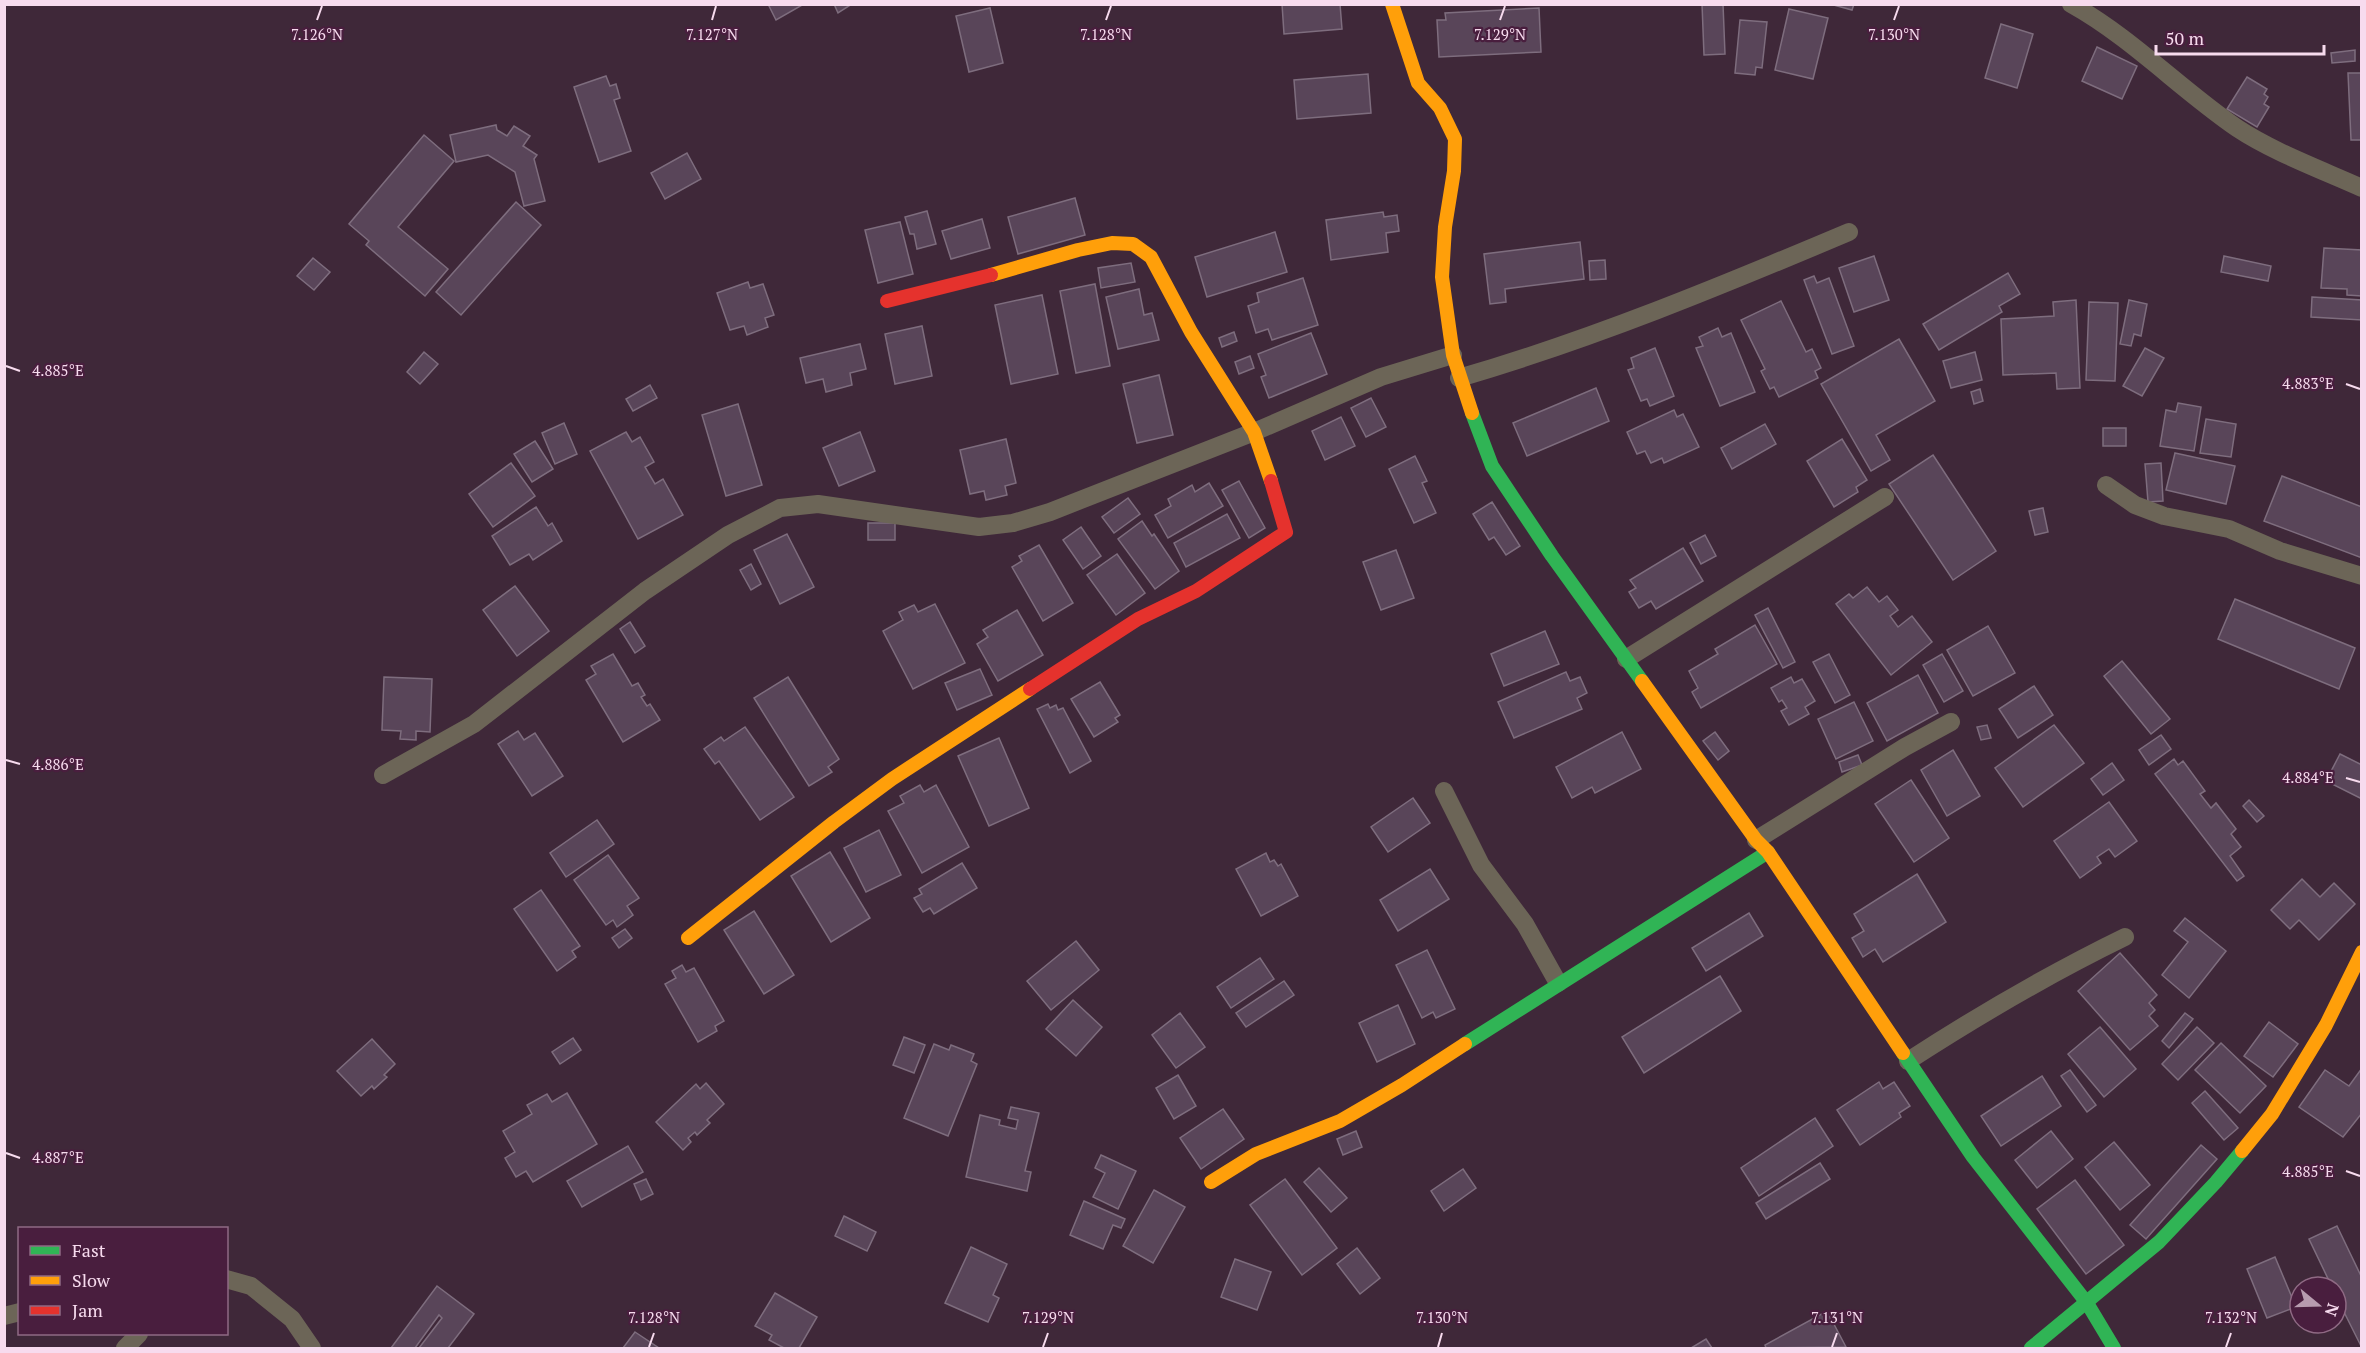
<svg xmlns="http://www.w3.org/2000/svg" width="2366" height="1353" viewBox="0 0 2366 1353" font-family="'PT Serif',serif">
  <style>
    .building { fill: #594559; stroke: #7e6d7e; stroke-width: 1.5 }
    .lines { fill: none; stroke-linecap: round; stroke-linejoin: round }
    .street { stroke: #6c6557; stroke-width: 18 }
    .fast { stroke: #30b455; stroke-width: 14 }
    .slow { stroke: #ff9f0a; stroke-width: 14 }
    .jam { stroke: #e5322d; stroke-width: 14 }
    .ticks { fill: none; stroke: #f7dbee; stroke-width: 2 }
    .ticks-label { font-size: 15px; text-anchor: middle; fill: #f7dbee; stroke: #491e3e; stroke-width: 4.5; stroke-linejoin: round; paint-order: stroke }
  </style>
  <rect width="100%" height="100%" fill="#3f2839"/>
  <g class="building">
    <polygon points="768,4 804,4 776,20"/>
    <polygon points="834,4 852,4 838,13"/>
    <polygon points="1282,4 1340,4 1342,29 1284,34"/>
    <polygon points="1702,4 1723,4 1725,54 1704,55"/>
    <polygon points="1830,4 1854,4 1852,10"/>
    <polygon points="990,8 1003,63 969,72 956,16"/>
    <polygon points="1539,8 1541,52 1439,57 1437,20 1446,20 1445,13"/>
    <polygon points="1789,9 1828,18 1813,79 1775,70"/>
    <polygon points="1740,20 1767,22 1762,68 1756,67 1755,75 1735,73"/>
    <polygon points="2001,24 2033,34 2017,88 1985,78"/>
    <polygon points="2097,47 2137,66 2122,99 2082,81"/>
    <polygon points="2355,50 2355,61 2332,63 2331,53"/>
    <polygon points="2348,73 2362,73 2362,140 2351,140"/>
    <polygon points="1368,74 1371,113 1297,119 1294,80"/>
    <polygon points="606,76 610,86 616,84 620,98 614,100 631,151 599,162 574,87"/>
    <polygon points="2247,77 2267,89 2264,94 2268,97 2264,104 2269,107 2257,127 2227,109"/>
    <polygon points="496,125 497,130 507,136 514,126 530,136 523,146 537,155 534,159 545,201 524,206 515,172 488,155 456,162 450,135"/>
    <polygon points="424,135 454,161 398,227 448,269 425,296 366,245 369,241 349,224"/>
    <polygon points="687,153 701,179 665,199 651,173"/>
    <polygon points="1075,198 1085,235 1018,254 1008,217"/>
    <polygon points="516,202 541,225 461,315 436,292"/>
    <polygon points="927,211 936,244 917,249 914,234 910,234 905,217"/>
    <polygon points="1383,212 1384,217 1397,215 1399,231 1386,233 1388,252 1331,260 1326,220"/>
    <polygon points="982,219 990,248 951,259 942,231"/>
    <polygon points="900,222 913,274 878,283 865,230"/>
    <polygon points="1275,232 1287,272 1207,297 1195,257"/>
    <polygon points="1580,242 1584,279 1505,289 1506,302 1490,304 1484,254"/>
    <polygon points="2324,248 2362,250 2362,296 2347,295 2347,289 2321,288"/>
    <polygon points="1874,256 1889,300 1854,312 1839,268"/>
    <polygon points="2224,256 2271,266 2268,281 2221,272"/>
    <polygon points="313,258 330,272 314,290 297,276"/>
    <polygon points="1605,260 1606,279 1590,280 1589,261"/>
    <polygon points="1131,263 1135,282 1101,288 1098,268"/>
    <polygon points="2008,273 2020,294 1999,306 2002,312 1939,350 1923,324"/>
    <polygon points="1814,276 1817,283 1829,278 1854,346 1832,354 1804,280"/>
    <polygon points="1303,278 1318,325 1272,340 1268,329 1256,333 1248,306 1259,302 1257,293"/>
    <polygon points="748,282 750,288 763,284 774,315 765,318 768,327 747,335 744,326 730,330 717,293"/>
    <polygon points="1095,284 1110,366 1076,373 1060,291"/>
    <polygon points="1139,289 1144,315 1152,313 1159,340 1118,349 1106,297"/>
    <polygon points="1042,295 1058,374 1011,384 995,305"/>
    <polygon points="2312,297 2362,300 2362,320 2311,317"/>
    <polygon points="2076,300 2080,388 2057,389 2056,373 2003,375 2001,319 2054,316 2053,302"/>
    <polygon points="2129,300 2147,304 2141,336 2134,334 2131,346 2120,344"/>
    <polygon points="1781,301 1806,352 1812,349 1821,368 1815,371 1818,378 1779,397 1774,387 1770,389 1761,371 1765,369 1741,320"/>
    <polygon points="2089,302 2118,303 2115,381 2086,380"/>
    <polygon points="922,326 932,376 895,384 885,334"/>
    <polygon points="1718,328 1722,337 1731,333 1755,392 1720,406 1696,348 1703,346 1699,337"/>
    <polygon points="1234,332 1237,341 1222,347 1219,338"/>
    <polygon points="1311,333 1327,374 1269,398 1261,377 1266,375 1258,354"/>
    <polygon points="1899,339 1935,401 1876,435 1890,460 1871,471 1821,384"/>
    <polygon points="860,344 866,369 850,373 852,385 826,392 823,379 806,383 800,358"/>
    <polygon points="1655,348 1674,396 1650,406 1647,399 1641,401 1628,370 1634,368 1631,358"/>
    <polygon points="2145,348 2164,358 2142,396 2123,386"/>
    <polygon points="424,352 438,364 420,384 407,372"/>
    <polygon points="1975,352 1982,380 1951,388 1943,361"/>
    <polygon points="1250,356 1254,368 1239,374 1235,362"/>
    <polygon points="1159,375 1173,435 1137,443 1123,384"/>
    <polygon points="650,385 657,398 633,411 626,399"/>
    <polygon points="1596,388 1609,421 1527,456 1513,423"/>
    <polygon points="1980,389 1983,401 1974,404 1971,392"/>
    <polygon points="1371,398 1386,427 1366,437 1351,408"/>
    <polygon points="2178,403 2201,407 2194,451 2160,446 2166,410 2176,412"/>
    <polygon points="738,404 762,485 726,496 702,415"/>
    <polygon points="1674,410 1677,417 1683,414 1699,447 1664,463 1662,458 1651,463 1645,451 1637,454 1627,432"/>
    <polygon points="1341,417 1355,446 1325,460 1312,431"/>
    <polygon points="2206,419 2236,424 2231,457 2200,453"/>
    <polygon points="564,423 577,454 555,464 542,433"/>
    <polygon points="1765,424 1776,444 1732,469 1721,448"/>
    <rect x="2103" y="428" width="23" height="18"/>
    <polygon points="626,432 632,442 640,437 654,462 645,467 655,484 663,479 683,515 638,539 590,451"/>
    <polygon points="860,432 875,471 839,486 823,448"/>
    <polygon points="1006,439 1016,483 1005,486 1007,495 986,500 984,491 970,494 960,450"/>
    <polygon points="1842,439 1867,480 1856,487 1858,492 1834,507 1807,461"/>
    <polygon points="535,441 553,469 532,482 514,454"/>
    <polygon points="2175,453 2235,466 2226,504 2166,490"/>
    <polygon points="1933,455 1996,551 1953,580 1889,484"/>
    <polygon points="1415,456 1427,481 1422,483 1436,513 1414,523 1389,469"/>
    <polygon points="511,463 535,496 493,527 469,494"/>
    <polygon points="2161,463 2163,501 2148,502 2145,464"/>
    <polygon points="2282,476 2362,507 2362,558 2264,521"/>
    <polygon points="1239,481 1265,528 1249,538 1222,490"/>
    <polygon points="1209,483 1223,506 1168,538 1155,515 1171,506 1168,499 1192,485 1195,492"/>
    <polygon points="1128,498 1140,514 1114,533 1102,517"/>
    <polygon points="1492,502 1520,546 1506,555 1494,537 1489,540 1473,514"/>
    <polygon points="536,507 548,526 552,523 562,541 533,560 529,554 510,565 492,536"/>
    <polygon points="2043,508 2048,532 2035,535 2029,511"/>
    <polygon points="1227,514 1240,538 1186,567 1174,543"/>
    <polygon points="1142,521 1152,536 1154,534 1179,571 1155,589 1118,539"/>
    <rect x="868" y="523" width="27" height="17"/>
    <polygon points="1081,527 1101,556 1083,569 1063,540"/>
    <polygon points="787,534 814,587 780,604 754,550"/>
    <polygon points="1705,535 1716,556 1701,564 1690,543"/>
    <polygon points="1039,545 1073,603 1043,621 1012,567 1022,561 1019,556"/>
    <polygon points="1683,548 1703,581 1656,609 1651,601 1639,608 1629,592 1636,588 1630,580"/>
    <polygon points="1396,550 1414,598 1381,610 1363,562"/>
    <polygon points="1117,554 1145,593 1116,615 1087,575"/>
    <polygon points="751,564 761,584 751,590 740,570"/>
    <polygon points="515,586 549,631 517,656 483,610"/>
    <polygon points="1867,587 1879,602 1887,596 1898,610 1890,616 1898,627 1912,616 1932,642 1891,675 1836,604 1849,594 1853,598"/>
    <polygon points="2235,599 2355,648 2339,689 2218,639"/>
    <polygon points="935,604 965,663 913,689 883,631 903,620 899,612 914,605 918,612"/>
    <polygon points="1768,608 1795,662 1783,668 1755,615"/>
    <polygon points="1017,610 1043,655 998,681 977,644 988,637 983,630"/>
    <polygon points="630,622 645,646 635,653 620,629"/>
    <polygon points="1755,625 1777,664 1701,708 1692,692 1698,688 1689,671 1718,654 1715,649"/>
    <polygon points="1988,626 2015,673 1973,696 1947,650"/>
    <polygon points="1545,631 1559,664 1504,686 1491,654"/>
    <polygon points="613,654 632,686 638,683 645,695 641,697 647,706 650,704 660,720 623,742 586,680 596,674 591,666"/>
    <polygon points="1829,654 1850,695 1835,703 1813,662"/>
    <polygon points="1942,654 1963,691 1944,702 1923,665"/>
    <polygon points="2122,661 2170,719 2151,734 2104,676"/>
    <polygon points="980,669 992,695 957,710 945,683"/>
    <polygon points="1566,672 1570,681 1580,677 1587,693 1577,698 1582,709 1514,738 1498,702"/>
    <polygon points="1918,675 1938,713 1887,741 1867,703"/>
    <polygon points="384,677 432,679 430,732 416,731 416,740 400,739 401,731 382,730"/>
    <polygon points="788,677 839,759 828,767 832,772 809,786 754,698"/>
    <polygon points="1791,677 1794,683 1802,679 1815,701 1805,707 1809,714 1789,725 1781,711 1787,708 1782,700 1779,702 1771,688"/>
    <polygon points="1100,682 1120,715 1115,718 1118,722 1094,737 1071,699"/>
    <polygon points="2034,686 2053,715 2018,738 1999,709"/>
    <polygon points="1854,702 1873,741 1836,759 1818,719"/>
    <polygon points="1048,704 1050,708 1056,705 1058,710 1063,708 1091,761 1070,773 1037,709"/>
    <polygon points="1987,725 1991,738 1981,740 1977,727"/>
    <polygon points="2054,725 2084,763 2023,807 1995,768"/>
    <polygon points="745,727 794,797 760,820 719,761 715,764 704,749 721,737 724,741"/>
    <polygon points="518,731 524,740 535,733 563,776 532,796 498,744"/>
    <polygon points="1622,732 1641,769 1595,793 1592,787 1572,798 1556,767"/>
    <polygon points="1715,732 1729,751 1718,760 1703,741"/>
    <polygon points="2161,735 2171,749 2149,765 2139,750"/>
    <polygon points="999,738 1029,808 989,826 958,756"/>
    <polygon points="1953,750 1980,796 1947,816 1921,770"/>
    <polygon points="2340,754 2362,765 2362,799 2326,781"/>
    <polygon points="1858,755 1862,765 1842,772 1839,762"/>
    <polygon points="2174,759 2178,765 2183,761 2205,791 2200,794 2211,808 2216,803 2236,829 2231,834 2241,847 2230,856 2244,876 2237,881 2155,774"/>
    <polygon points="2112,763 2124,780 2103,795 2091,779"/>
    <polygon points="1911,780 1949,838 1914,862 1875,804"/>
    <polygon points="920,785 924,792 936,785 969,847 922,873 888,811 904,803 900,796"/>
    <polygon points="1413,798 1430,823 1388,852 1371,827"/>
    <polygon points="2249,800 2264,816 2257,822 2243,806"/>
    <polygon points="2109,802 2137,841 2115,857 2109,849 2097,857 2101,863 2080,878 2054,841"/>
    <polygon points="597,820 614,844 566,877 550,853"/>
    <polygon points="879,830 901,875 866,892 844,848"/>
    <polygon points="830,852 870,918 831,942 791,876"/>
    <polygon points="1266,853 1270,862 1274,860 1278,866 1281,864 1298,896 1261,916 1236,869"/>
    <polygon points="608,855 639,898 627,906 633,915 617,927 613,920 606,925 574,880"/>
    <polygon points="962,863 977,888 934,914 930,908 923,912 914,898 922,894 919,889"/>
    <polygon points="1430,869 1449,899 1398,931 1380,900"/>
    <polygon points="1917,874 1946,922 1883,962 1875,949 1863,957 1852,938 1864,931 1854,914"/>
    <polygon points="2302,879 2320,897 2334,883 2355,904 2319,940 2299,920 2290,929 2271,910"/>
    <polygon points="541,890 580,946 572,951 576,957 557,971 514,909"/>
    <polygon points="754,911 794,975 764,994 724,930"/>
    <polygon points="1749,913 1763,936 1706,971 1692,948"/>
    <polygon points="2185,918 2226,951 2189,998 2162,975 2188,942 2174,931"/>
    <polygon points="625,929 632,938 619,948 612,938"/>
    <polygon points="1076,941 1099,970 1051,1010 1027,981"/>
    <polygon points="1427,950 1455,1009 1436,1018 1433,1012 1422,1018 1396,965"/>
    <polygon points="2120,953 2157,995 2149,1003 2155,1010 2149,1016 2158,1026 2130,1050 2078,991"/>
    <polygon points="1260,958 1274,979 1231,1008 1217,987"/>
    <polygon points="682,965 686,972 694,968 724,1021 715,1026 717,1031 698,1042 665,984 676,978 672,971"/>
    <polygon points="1720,976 1741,1011 1644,1073 1622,1037"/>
    <polygon points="1284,981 1294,995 1246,1027 1236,1013"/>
    <polygon points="1073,1000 1102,1027 1076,1056 1046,1029"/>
    <polygon points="1398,1005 1415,1044 1377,1062 1359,1023"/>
    <polygon points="1180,1013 1205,1047 1176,1068 1152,1035"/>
    <polygon points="2185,1013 2193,1019 2169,1048 2162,1041"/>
    <polygon points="2269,1022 2298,1044 2273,1077 2244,1056"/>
    <polygon points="2100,1027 2136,1069 2104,1097 2068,1054"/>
    <polygon points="2197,1027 2214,1043 2178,1080 2162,1064"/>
    <polygon points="904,1037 925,1045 914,1073 893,1065"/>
    <polygon points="573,1038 581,1050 560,1064 552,1052"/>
    <polygon points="372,1039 395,1064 384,1075 387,1077 374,1089 372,1086 361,1096 337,1071"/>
    <polygon points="2221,1043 2266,1086 2240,1113 2195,1070"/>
    <polygon points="934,1044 949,1050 951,1045 974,1054 971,1061 977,1064 948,1136 904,1118"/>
    <polygon points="2362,1068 2362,1113 2343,1137 2299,1107 2325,1070 2349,1086"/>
    <polygon points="2070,1070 2096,1105 2087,1112 2061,1076"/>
    <polygon points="1178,1075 1196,1106 1174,1119 1156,1088"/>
    <polygon points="2042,1076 2061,1106 2001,1146 1981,1116"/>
    <polygon points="1879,1082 1883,1089 1894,1082 1910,1106 1899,1113 1901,1117 1860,1145 1837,1110"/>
    <polygon points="706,1083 724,1104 707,1120 710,1123 697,1135 695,1132 688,1138 691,1142 683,1150 656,1122 696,1084 700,1089"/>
    <polygon points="2205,1091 2238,1128 2224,1140 2192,1103"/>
    <polygon points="567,1093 597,1144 533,1182 526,1171 516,1177 505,1158 515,1152 503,1131 532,1114 527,1105 547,1094 552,1102"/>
    <polygon points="1011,1107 1039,1113 1025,1171 1031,1172 1027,1191 966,1177 980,1115 1000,1120 999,1125 1016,1129 1018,1120 1008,1118"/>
    <polygon points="1223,1109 1244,1139 1201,1169 1180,1138"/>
    <polygon points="1815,1118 1833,1146 1759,1196 1741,1168"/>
    <polygon points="1356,1131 1362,1147 1343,1155 1337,1139"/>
    <polygon points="2051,1131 2073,1159 2037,1188 2015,1160"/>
    <polygon points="2114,1142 2150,1185 2120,1210 2085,1167"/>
    <polygon points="2201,1145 2217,1159 2146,1239 2130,1225"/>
    <polygon points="628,1146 643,1172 582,1207 567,1181"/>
    <polygon points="1101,1155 1136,1171 1118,1209 1093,1197 1105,1173 1095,1168"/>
    <polygon points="1820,1163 1830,1179 1766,1219 1756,1203"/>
    <polygon points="1319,1168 1347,1198 1331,1212 1304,1182"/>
    <polygon points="1463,1169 1476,1188 1444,1211 1431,1191"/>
    <polygon points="646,1179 653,1194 641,1200 634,1184"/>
    <polygon points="1285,1179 1337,1248 1302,1275 1250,1205"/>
    <polygon points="2075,1180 2124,1245 2086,1274 2037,1209"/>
    <polygon points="1154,1190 1185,1207 1153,1263 1123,1246"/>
    <polygon points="1084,1201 1125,1219 1121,1228 1113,1225 1103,1249 1070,1235"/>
    <polygon points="844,1216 876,1232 867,1251 835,1236"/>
    <polygon points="2337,1226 2362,1278 2362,1348 2336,1296 2336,1287 2332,1287 2309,1239"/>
    <polygon points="971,1247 1007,1264 993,1295 999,1298 988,1322 945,1303"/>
    <polygon points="1357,1248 1380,1278 1360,1294 1337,1264"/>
    <polygon points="2275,1257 2296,1307 2267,1318 2247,1269"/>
    <polygon points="1235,1259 1271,1272 1257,1310 1221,1297"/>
    <polygon points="437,1286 474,1314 448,1348 419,1348 442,1318 439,1315 415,1348 391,1348"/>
    <polygon points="775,1293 817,1317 799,1348 784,1348 769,1340 772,1335 755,1326"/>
    <polygon points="1827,1311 1846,1347 1766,1348 1765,1345"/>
    <polygon points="635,1332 659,1348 623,1348"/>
    <polygon points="1706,1339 1712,1348 1691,1348"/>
  </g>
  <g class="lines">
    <g class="street">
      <path d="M 2071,4 C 2132,38 2180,89 2237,128 C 2273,152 2322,170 2362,188"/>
      <path d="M 1459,378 C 1593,339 1721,286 1849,232"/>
      <polyline points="2106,485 2135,505 2164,516 2229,529 2280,551 2362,576"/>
      <polyline points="1626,659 1885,497"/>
      <polyline points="383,775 474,724 645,591 728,535 780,508 818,504 979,527 1013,523 1050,512 1254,432 1381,377 1453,355"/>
      <polyline points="1444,791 1481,865 1525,924 1558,983"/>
      <polyline points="1756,840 1905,747 1951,722"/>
      <path d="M 1908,1061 C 1979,1015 2049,974 2125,937"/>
      <polyline points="226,1279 251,1286 292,1319 312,1348"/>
      <polyline points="4,1316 20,1312"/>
      <polyline points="125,1348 139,1334"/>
    </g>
    <g class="fast">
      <polyline points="1472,413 1492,466 1552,556 1642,681"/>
      <polyline points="1465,1044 1768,852"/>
      <polyline points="1903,1053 1973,1157 2087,1303 2114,1348"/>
      <polyline points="2031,1348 2159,1242 2216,1182 2242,1151"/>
    </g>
    <g class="slow">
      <polyline points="1392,4 1418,83 1440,108 1455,139 1454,171 1445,227 1442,277 1453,355 1472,413"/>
      <polyline points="991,275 1078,250 1112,243 1133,244 1151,257 1191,332 1254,432 1271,481"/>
      <polyline points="1642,681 1756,840 1768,852 1903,1053"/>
      <polyline points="688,938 834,822 892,779 1030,689"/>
      <polyline points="2242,1151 2272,1114 2326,1025 2362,952"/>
      <polyline points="1211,1182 1256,1154 1340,1121 1402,1085 1465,1044"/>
    </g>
    <g class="jam">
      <polyline points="887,301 991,275"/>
      <polyline points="1030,689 1138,619 1196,591 1286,532 1271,481"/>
    </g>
  </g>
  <path class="ticks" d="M 317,20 L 322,6M 712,20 L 716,6M 1106,20 L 1111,6M 1500,20 L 1505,6M 1894,20 L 1899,6M 6,366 L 20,371M 2346,384 L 2360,389M 6,760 L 20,764M 2346,778 L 2360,782M 6,1153 L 20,1158M 2346,1171 L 2360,1176M 649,1347 L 654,1333M 1043,1347 L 1048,1333M 1438,1347 L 1442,1333M 1832,1347 L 1837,1333M 2226,1347 L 2231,1333"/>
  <g class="ticks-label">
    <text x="317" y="40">7.126°N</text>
    <text x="1500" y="40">7.129°N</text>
    <text x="1894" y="40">7.130°N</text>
    <text x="712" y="40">7.127°N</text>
    <text x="1106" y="40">7.128°N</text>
    <text x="58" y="376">4.885°E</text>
    <text x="2308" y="389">4.883°E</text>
    <text x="58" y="770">4.886°E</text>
    <text x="2308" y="783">4.884°E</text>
    <text x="58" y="1163">4.887°E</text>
    <text x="2308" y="1177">4.885°E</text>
    <text x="654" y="1323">7.128°N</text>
    <text x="1048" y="1323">7.129°N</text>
    <text x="1442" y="1323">7.130°N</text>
    <text x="1837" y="1323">7.131°N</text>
    <text x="2231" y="1323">7.132°N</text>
  </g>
  <rect width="2366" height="1353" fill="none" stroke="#f7dbee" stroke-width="12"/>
  <rect x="18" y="1227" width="210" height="108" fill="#491e3e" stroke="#8f6a84" stroke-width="1.5"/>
  <rect x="30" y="1246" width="30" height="9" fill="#30b455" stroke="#8f6a84" stroke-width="1.5"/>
  <text x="72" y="1257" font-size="18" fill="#f7dbee">Fast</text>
  <rect x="30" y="1276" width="30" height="9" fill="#ff9f0a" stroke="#8f6a84" stroke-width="1.5"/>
  <text x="72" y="1287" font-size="18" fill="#f7dbee">Slow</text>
  <rect x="30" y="1306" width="30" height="9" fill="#e5322d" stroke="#8f6a84" stroke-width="1.5"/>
  <text x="72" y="1317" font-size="18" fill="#f7dbee">Jam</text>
  <g transform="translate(2318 1305) rotate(109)"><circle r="28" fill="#491e3e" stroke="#8f6a84" stroke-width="1.5"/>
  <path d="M0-4.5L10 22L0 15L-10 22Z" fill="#b79caf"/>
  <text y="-9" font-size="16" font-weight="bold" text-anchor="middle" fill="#f7dbee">N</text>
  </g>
  <path d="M2156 45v9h168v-9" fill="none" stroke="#f7dbee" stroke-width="3"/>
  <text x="2165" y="45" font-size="18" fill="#f7dbee" stroke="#491e3e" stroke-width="4.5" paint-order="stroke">50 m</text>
</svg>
